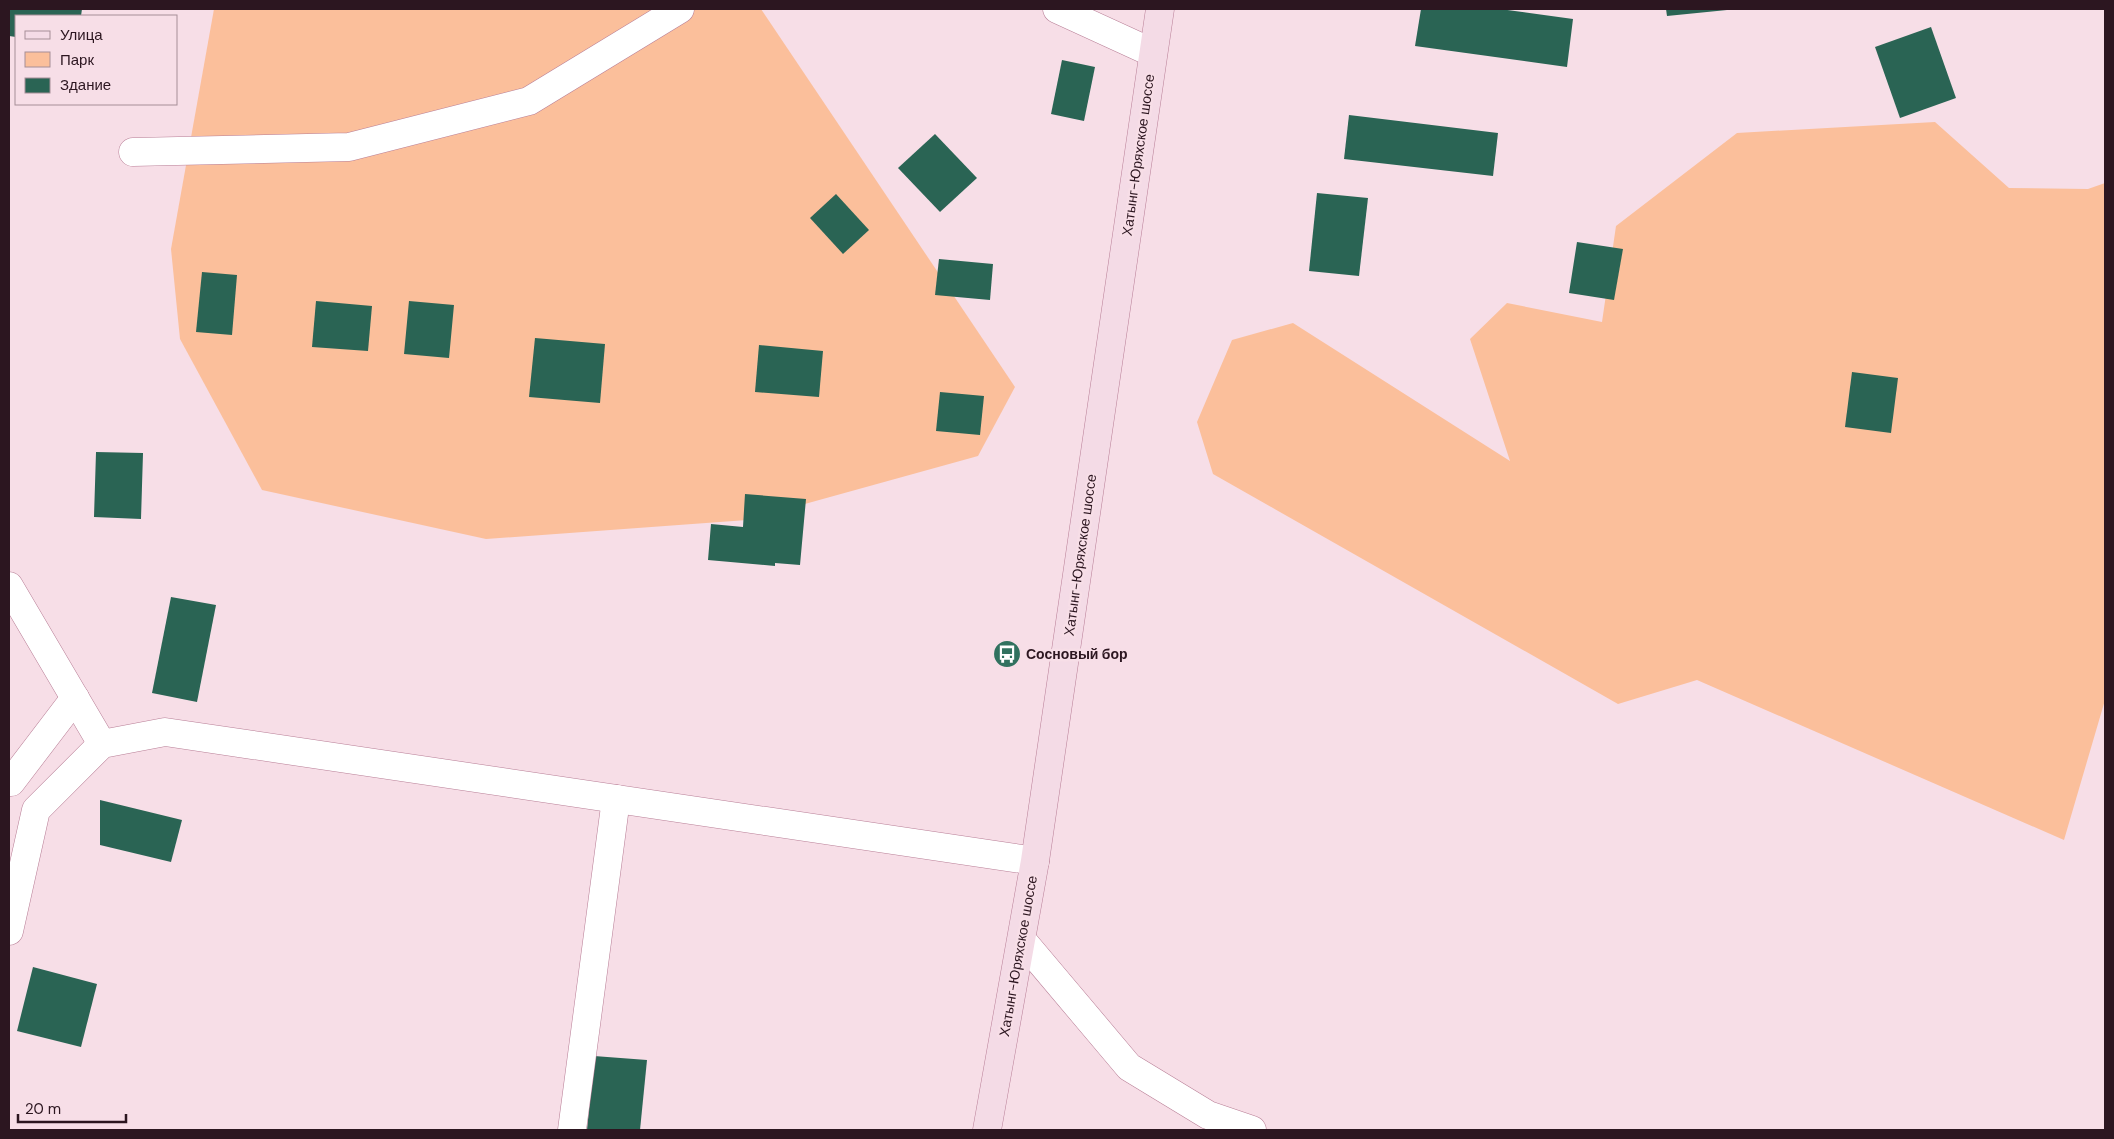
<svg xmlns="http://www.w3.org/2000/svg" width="2114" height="1139" viewBox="0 0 2114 1139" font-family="'DM Sans',sans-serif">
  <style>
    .green { fill: #fbbf9b }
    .building { fill: #2a6454 }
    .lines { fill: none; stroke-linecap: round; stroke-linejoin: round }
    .street-casing { stroke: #b87e96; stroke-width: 29 }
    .secondary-casing { stroke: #b87e96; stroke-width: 29 }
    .street { stroke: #fff; stroke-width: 28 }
    .secondary { stroke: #f4dbe6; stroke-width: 28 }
    .labels { text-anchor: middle; stroke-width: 5; stroke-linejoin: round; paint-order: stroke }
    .street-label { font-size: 14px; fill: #2c1620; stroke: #f7dee7 }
    .poi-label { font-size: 14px; font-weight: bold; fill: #2c1620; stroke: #f7dee7; text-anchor: start }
  </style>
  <rect width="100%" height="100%" fill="#f7dee7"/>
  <g class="green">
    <polygon points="214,9 761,9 1015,387 978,456 747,520 486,539 262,490 180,339 171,249"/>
    <polygon points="1935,122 2009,188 2088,189 2105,183 2105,700 2064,840 1697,680 1618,704 1213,474 1197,422 1232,340 1293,323 1510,461 1470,339 1507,303 1602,322 1616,226 1737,133"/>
  </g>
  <g class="building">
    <polygon points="9,9 82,9 81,16 16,16 16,37 9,36"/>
    <polygon points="1421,9 1500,9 1573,19 1567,67 1415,46"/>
    <polygon points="1666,9 1727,9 1727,10 1667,16"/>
    <polygon points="1931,27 1956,98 1900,118 1875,47"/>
    <polygon points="1062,60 1095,67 1084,121 1051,114"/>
    <polygon points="1349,115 1498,133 1493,176 1344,159"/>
    <polygon points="935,134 977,178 940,212 898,168"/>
    <polygon points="1317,193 1368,198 1359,276 1309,271"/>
    <polygon points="836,194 869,230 843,254 810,218"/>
    <polygon points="1577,242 1623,249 1614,300 1569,293"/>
    <polygon points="939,259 993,264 990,300 935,295"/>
    <polygon points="202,272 237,275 232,335 196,332"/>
    <polygon points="316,301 372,306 368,351 312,347"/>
    <polygon points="409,301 454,305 449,358 404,354"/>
    <polygon points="535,338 605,344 600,403 529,397"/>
    <polygon points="759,345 823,351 819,397 755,392"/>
    <polygon points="1852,372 1898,378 1891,433 1845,427"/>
    <polygon points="940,392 984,396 980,435 936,431"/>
    <polygon points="96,452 143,453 141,519 94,517"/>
    <polygon points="745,494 806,499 800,565 775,563 775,566 708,560 711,524 743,527"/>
    <polygon points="171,597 216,605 197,702 152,693"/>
    <polygon points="100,800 182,820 171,862 100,845"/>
    <polygon points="33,967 97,984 81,1047 17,1031"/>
    <polygon points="594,1056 647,1060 640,1130 587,1130"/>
  </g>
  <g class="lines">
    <g class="street-casing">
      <g id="street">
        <polyline points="1057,9 1153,53"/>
        <polyline points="133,152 349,147 529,101 680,9"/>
        <polyline points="9,586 102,744"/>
        <polyline points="9,782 11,782 75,698"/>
        <polyline points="9,931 36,810 102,744 165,732 1035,861"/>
        <polyline points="1022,940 1129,1067 1208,1115 1252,1130"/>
        <polyline points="572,1130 616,799"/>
      </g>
    </g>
    <g class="secondary-casing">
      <polyline id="secondary" points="987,1130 1035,861 1160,9"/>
    </g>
    <use href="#street" class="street"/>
    <use href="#secondary" class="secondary"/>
  </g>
  <defs>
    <g id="bus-disc" transform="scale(1.4375)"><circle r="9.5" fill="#31715f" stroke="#f7dee7"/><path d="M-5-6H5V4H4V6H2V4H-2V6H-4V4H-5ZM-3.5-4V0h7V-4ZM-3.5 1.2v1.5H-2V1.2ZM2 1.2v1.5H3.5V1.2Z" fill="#fff"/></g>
  </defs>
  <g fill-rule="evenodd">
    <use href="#bus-disc" x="1007" y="654"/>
  </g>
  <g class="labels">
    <g class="street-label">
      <text transform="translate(1138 155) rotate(-82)" y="5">Хатынг-Юряхское шоссе</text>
      <text transform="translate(1080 555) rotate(-82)" y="5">Хатынг-Юряхское шоссе</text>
      <text transform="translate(1018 956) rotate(-80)" y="5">Хатынг-Юряхское шоссе</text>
    </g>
    <g class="poi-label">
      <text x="1026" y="659">Сосновый бор</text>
    </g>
  </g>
  <rect width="2114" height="1139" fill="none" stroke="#2c1620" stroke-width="20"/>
  <rect x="15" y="15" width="162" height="90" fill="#f7dee7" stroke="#a68e97"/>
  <rect x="25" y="31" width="25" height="8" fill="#f4dbe6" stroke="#a68e97"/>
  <text x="60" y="40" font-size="15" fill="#2c1620">Улица</text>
  <rect x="25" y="52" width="25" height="15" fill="#fbbf9b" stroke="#a68e97"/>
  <text x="60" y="65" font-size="15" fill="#2c1620">Парк</text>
  <rect x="25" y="78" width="25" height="15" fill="#2a6454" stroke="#a68e97"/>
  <text x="60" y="90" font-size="15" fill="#2c1620">Здание</text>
  <path d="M18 1114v8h108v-8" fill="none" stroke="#2c1620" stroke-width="2.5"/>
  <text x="25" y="1114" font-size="15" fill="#2c1620" stroke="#f7dee7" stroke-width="4" paint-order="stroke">20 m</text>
</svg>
